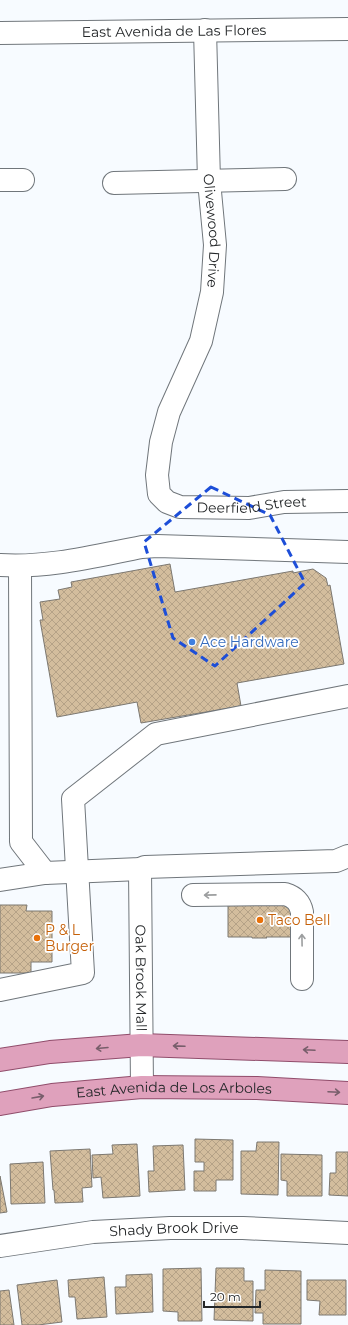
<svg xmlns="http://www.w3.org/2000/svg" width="348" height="1325" viewBox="0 0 348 1325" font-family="Montserrat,sans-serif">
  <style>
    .building { fill: url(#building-cross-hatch); stroke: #7c7871 }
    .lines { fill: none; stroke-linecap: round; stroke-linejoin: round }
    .minor-casing { stroke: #70767b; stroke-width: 24 }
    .major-casing { stroke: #904d6b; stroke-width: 24 }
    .minor { stroke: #fff; stroke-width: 22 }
    .major { stroke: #dfa1bc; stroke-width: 22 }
    .oneway { stroke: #9c9e9f }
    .oneway2 { stroke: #785e6b }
    .marked { fill: none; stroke: #1d4ed8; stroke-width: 3; stroke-dasharray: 8 5; stroke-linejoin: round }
    .shop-dot { fill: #3f7fe0; stroke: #fff; stroke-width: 1.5 }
    .food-dot { fill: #e8710a; stroke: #fff; stroke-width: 1.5 }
    .labels { text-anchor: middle; stroke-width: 3.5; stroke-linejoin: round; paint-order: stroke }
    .street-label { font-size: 14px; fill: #242729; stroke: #fff }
    .shop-label { font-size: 14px; fill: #366cbe; stroke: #fff; text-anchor: start }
    .food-label { font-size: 14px; fill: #c56008; stroke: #fff; text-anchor: start }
  </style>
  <defs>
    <pattern id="building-cross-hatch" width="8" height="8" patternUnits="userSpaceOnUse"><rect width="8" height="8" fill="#d3bd9d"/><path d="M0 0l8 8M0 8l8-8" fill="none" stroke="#b5a287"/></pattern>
  </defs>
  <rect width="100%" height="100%" fill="#f7fbff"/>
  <g class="building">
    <polygon points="170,564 175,592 293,571 293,573 313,569 326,578 328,586 330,585 344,664 237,683 241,706 141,723 137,702 57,717 40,620 43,620 40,602 60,599 58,590 72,587 71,582"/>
    <polygon points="228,902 293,902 293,937 266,937 267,938 252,938 252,937 228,937"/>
    <polygon points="0,905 27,905 26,911 52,911 52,962 31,962 31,973 0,973"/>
    <polygon points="195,1139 233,1140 233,1180 216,1180 216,1191 194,1191 194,1171 204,1171 204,1162 195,1162"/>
    <polygon points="257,1142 279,1142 278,1195 241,1194 241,1151 256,1151"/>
    <polygon points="137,1144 140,1196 103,1198 101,1177 93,1178 92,1155 113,1154 112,1145"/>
    <polygon points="183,1145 185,1190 149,1192 148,1171 154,1171 153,1146"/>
    <polygon points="90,1149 92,1187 82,1188 83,1202 55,1203 54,1190 53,1190 50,1151"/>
    <polygon points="336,1152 348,1152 348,1196 329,1195 330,1173 336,1173"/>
    <polygon points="281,1154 322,1155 322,1196 287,1196 287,1181 281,1180"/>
    <polygon points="43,1162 45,1203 11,1204 10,1164"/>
    <polygon points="0,1176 7,1212 0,1213"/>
    <polygon points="201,1268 202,1321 178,1321 178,1312 163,1311 163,1269"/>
    <polygon points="216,1268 244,1268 244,1281 253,1281 253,1321 214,1320"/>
    <polygon points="265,1270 301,1271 301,1324 263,1324 263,1313 255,1313 256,1290 265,1290"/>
    <polygon points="152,1274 153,1312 116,1314 115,1287 126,1287 126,1275"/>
    <polygon points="104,1277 107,1317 77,1319 75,1297 69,1297 68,1280"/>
    <polygon points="57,1280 62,1322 38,1325 22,1325 17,1285"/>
    <polygon points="307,1280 346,1280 346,1315 319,1315 320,1301 307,1300"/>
    <polygon points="9,1290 14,1325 0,1325 0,1291"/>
  </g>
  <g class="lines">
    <g class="minor-casing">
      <g id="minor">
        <path id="s1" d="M 205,30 L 209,181 L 215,245 L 212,292 L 201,341 L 169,412 L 161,442 L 157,475 L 159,494 L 167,502 L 180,507 L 249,508 L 284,502 L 348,501"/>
        <path id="s2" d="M 0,33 L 348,29"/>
        <polyline points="0,180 23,180"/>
        <polyline points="114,183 285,179"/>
        <path d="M 0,565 C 49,568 95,556 142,547 L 157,546 L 348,552"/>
        <polyline points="20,566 21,842 45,873"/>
        <path id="s3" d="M 140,869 L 142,1087"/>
        <polyline points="0,880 45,873 140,869 145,867 336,861 348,856"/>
        <path d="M 193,895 L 285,894 C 295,897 300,902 302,912 L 302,979"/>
        <polyline points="0,990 83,973 73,799 156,734 348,696"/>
        <path id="s4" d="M 0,1246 L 93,1232 L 170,1228 L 243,1228 L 348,1233"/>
      </g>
    </g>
    <g class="major-casing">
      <g id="major">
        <polyline points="0,1060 50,1052 141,1045 348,1052"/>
        <path id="s5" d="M 0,1104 L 52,1095 L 142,1087 L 257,1088 L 348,1093"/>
      </g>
    </g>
    <use href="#minor" class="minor"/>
    <use href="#major" class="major"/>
  </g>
  <defs><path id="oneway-shaft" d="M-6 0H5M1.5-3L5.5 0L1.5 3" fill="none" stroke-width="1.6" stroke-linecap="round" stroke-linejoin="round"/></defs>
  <g class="oneway">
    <use href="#oneway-shaft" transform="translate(210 895) rotate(179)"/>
    <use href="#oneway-shaft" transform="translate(302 940) rotate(-91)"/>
  </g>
  <g class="oneway2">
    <use href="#oneway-shaft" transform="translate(179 1046) rotate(-178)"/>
    <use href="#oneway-shaft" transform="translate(102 1048) rotate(175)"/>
    <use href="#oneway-shaft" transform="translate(309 1050) rotate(-177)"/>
    <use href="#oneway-shaft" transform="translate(334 1092) rotate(3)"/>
    <use href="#oneway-shaft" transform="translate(38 1097) rotate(-10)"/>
  </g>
  <path class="marked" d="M 211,487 L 270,515 L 305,583 L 215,666 L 173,638 L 144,542 Z"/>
  <circle class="shop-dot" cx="192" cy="642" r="4"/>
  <g class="food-dot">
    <circle cx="260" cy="920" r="4"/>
    <circle cx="37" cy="938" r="4"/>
  </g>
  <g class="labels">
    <g class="street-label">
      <text dy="5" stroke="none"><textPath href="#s2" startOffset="174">East Avenida de Las Flores</textPath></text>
      <text dy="5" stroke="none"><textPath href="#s1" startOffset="201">Olivewood Drive</textPath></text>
      <text dy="5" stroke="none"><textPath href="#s1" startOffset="571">Deerfield Street</textPath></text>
      <text dy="5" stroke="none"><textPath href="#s3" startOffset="109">Oak Brook Mall</textPath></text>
      <text dy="5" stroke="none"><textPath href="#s5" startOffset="175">East Avenida de Los Arboles</textPath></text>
      <text dy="5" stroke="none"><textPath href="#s4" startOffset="175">Shady Brook Drive</textPath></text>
    </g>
    <g class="shop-label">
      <text x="200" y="647">Ace Hardware</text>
    </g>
    <g class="food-label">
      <text x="268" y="925">Taco Bell</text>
      <text x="45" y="935">P &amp; L<tspan x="45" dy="16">Burger</tspan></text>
    </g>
  </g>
  <path d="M204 1301v6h56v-6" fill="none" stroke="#242729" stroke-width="2"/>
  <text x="210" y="1301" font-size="12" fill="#242729" stroke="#ffffff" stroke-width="3" paint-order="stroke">20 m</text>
</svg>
